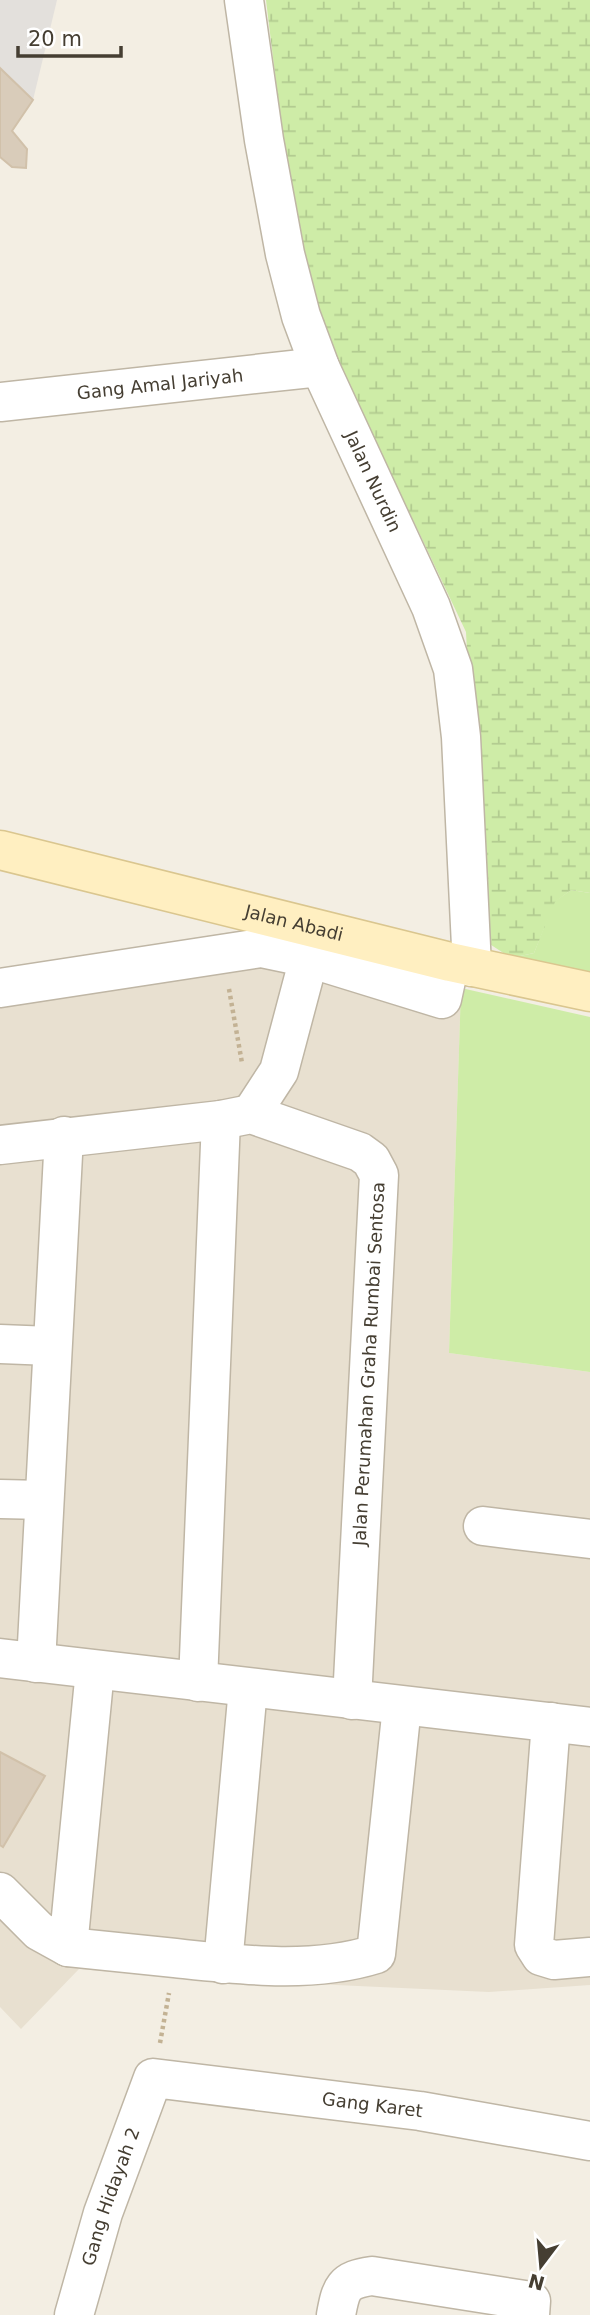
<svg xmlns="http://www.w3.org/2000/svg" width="590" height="2315" viewBox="0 0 590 2315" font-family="'DejaVu Sans',sans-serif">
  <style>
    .residential { fill: #e8e0d0 }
    .green { fill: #ceeca7 }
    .wetland { fill: url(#wetland-marsh) }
    .parking { fill: #e3e0dc }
    .building { fill: #d9ccba; stroke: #d1c1aa; stroke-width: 2 }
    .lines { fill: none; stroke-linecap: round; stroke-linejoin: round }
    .street-casing { stroke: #bfb6a5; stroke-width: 41 }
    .secondary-casing { stroke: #dac68f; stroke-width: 41 }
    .path { stroke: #c3b294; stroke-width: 4.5; stroke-dasharray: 3.5 3.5; stroke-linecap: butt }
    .street { stroke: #fff; stroke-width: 38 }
    .secondary { stroke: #ffefc1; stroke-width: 38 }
    .labels { text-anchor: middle; stroke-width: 7; stroke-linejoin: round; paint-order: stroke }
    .street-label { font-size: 18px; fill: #453e32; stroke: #fff }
  </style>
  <defs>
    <pattern id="wetland-marsh" width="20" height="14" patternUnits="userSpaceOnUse" patternTransform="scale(1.75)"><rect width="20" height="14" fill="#ceeca7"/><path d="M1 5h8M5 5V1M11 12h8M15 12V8" fill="none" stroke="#b2cb90"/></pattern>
  </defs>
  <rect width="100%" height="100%" fill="#f3eee3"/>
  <polygon class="residential" points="249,929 461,988 449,1353 590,1372 590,1985 489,1992 185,1978 79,1969 21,2029 0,2007 0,970"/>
  <g class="green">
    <polygon points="571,890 590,893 590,980 511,958 534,953 554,902"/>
    <polygon points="461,988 590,1017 590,1372 449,1353"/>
  </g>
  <polygon class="wetland" points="266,0 590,0 590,893 571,890 555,902 534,953 511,958 485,941 479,894 466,632 414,522 348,397 311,298 283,140"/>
  <polygon class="parking" points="0,0 57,0 33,100 0,68"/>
  <g class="building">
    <polygon points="0,68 33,100 12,131 27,149 26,168 12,167 0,157"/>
    <polygon points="0,1752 45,1776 3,1847 0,1845"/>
  </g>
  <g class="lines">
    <g class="street-casing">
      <g id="street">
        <path id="s1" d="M 244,0 L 264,140 L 285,254 L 301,316 L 320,367 L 431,607 L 453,669 L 461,737 L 472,967"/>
        <path id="s2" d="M 0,402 L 320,367"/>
        <polyline points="0,988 261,948 309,958 442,999 450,962"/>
        <polyline points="251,1114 279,1071 309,958 306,935"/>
        <polyline points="0,1145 221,1120 251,1114 360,1152 371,1160 379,1175 352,1700"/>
        <polyline points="0,1344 51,1346"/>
        <polyline points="0,1499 44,1500"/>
        <polyline points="483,1526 590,1539"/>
        <polyline points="0,1658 590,1727"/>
        <polyline points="36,1663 64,1136"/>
        <polyline points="198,1682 221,1120"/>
        <polyline points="551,1722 534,1945 541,1956 554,1960 590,1957"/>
        <polyline points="0,1892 39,1931 68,1947 95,1670"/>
        <path d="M 68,1947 C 104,1951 139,1954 175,1958 C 241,1965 312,1974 376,1954 L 402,1706"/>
        <polyline points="223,1964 248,1688"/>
        <path id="s3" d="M 74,2315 L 103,2213 L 153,2078 L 420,2111 L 590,2141"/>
        <path d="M 336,2315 C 341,2288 343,2280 372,2276 L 531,2301 L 530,2315"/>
      </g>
    </g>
    <g class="secondary-casing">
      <g id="secondary">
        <path id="s4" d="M 0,850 L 450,962 L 590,992"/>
      </g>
    </g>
    <g class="path">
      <polyline points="229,989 242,1063"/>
      <polyline points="160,2043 169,1993"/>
    </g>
    <use href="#street" class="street"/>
    <use href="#secondary" class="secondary"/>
  </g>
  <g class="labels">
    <g class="street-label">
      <text dy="6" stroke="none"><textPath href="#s2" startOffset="161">Gang Amal Jariyah</textPath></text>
      <text dy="6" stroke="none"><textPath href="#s1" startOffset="502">Jalan Nurdin</textPath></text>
      <text dy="6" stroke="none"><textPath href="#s4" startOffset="303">Jalan Abadi</textPath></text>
      <text transform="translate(369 1364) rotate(-87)" y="6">Jalan Perumahan Graha Rumbai Sentosa</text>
      <text dy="6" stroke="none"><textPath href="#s3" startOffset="471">Gang Karet</textPath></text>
      <text dy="6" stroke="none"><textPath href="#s3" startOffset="124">Gang Hidayah 2</textPath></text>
    </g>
  </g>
  <g transform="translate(541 2266) rotate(196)" stroke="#ffffff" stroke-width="5" paint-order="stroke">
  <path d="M0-5L12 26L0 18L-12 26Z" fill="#453e32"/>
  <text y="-10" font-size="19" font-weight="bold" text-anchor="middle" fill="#453e32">N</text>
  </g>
  <path d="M18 46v10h103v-10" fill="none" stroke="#453e32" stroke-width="3.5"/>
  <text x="28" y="46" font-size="21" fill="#453e32" stroke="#ffffff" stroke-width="5" paint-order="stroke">20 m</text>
</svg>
